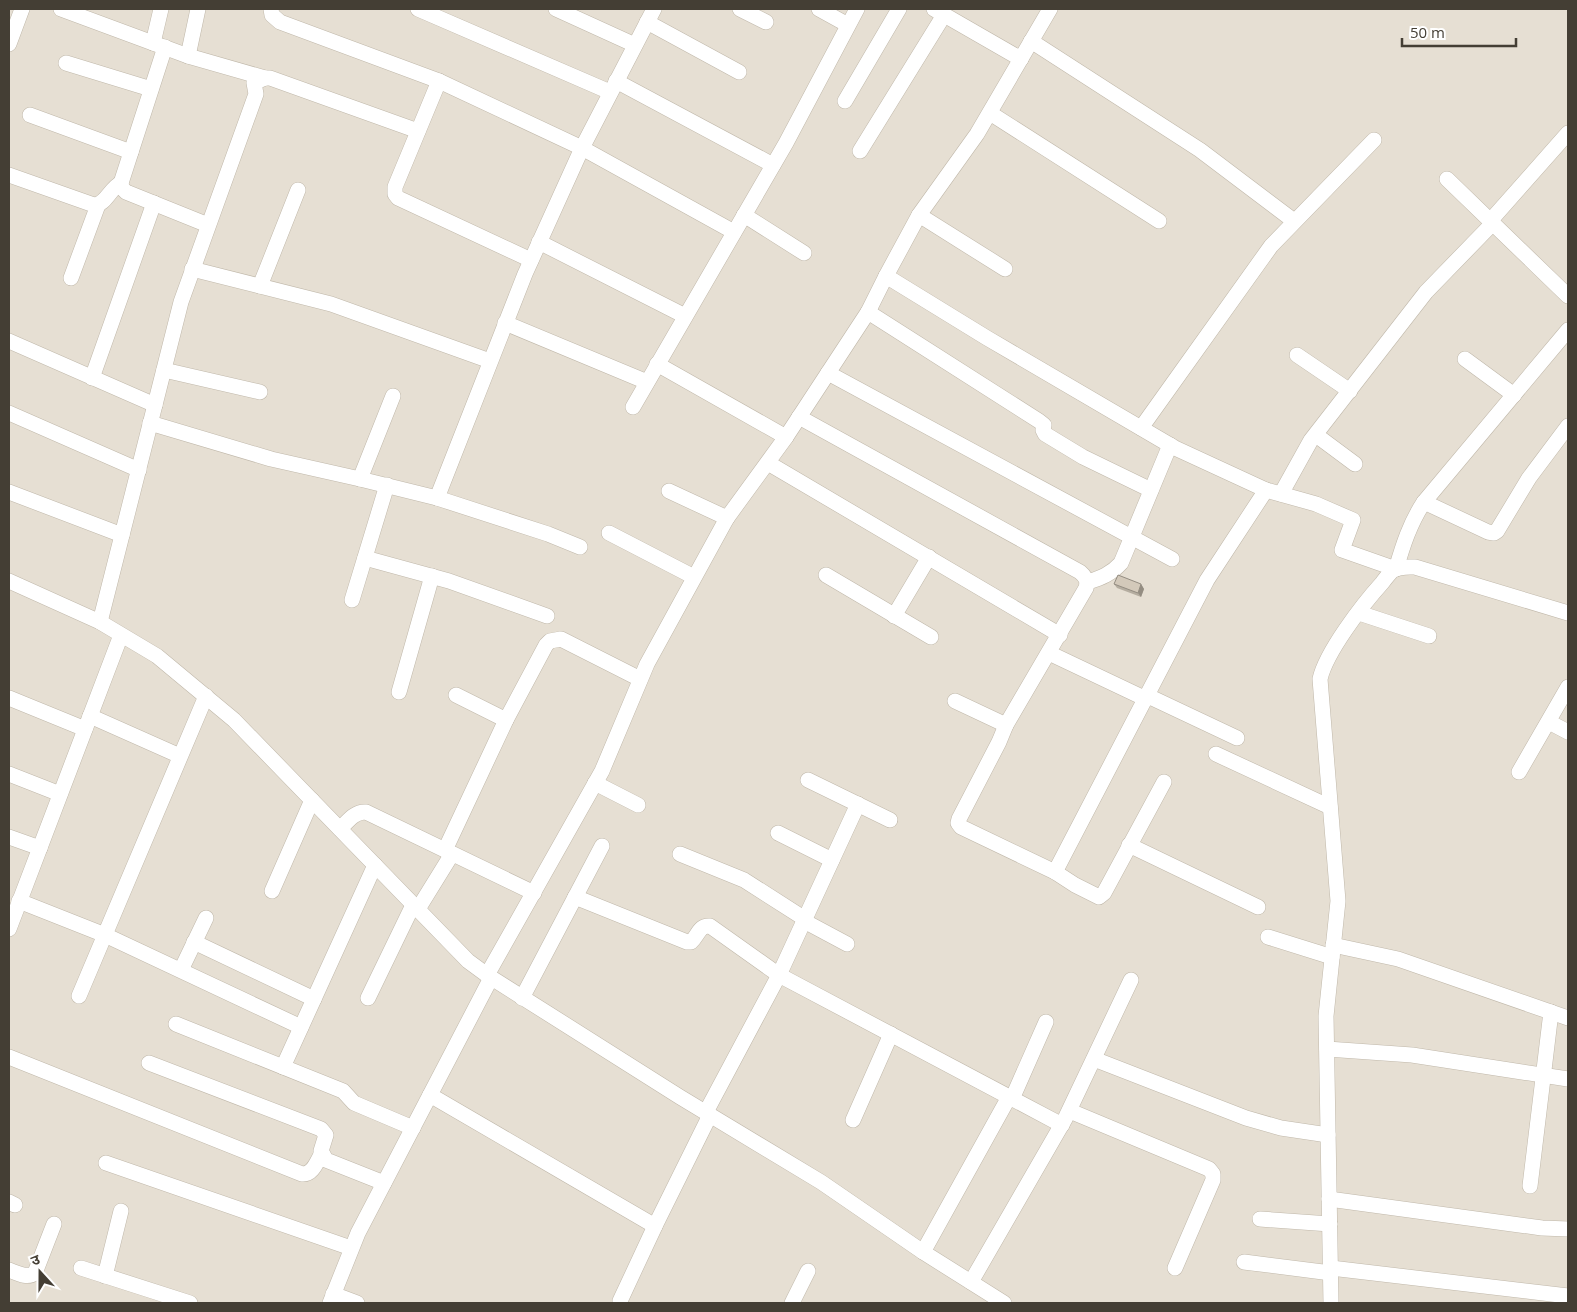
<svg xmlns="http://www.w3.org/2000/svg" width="1577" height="1312" viewBox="0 0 1577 1312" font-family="'Open Sans','Noto Sans Devanagari',sans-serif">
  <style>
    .residential { fill: #e6dfd3 }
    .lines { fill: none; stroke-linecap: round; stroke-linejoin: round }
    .minor-casing { stroke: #c0b8aa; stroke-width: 16 }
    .minor { stroke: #fff; stroke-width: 15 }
    .wall { fill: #b5ada0 }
    .shaded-wall { fill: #948d82 }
    .building { fill: #d3c9ba; stroke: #948d82 }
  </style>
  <rect width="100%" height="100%" fill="#f2eee5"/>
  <rect class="residential" x="9" y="9" width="1559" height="1294"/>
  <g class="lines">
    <g class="minor-casing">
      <g id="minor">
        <polyline points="61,9 188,56 265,78 254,83 256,94 181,302 100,622"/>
        <polyline points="271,9 272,15 280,22 439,81 582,148 734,232"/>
        <polyline points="418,9 610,92"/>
        <polyline points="556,9 635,45"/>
        <polyline points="740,9 766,22"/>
        <polyline points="819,9 848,25"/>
        <polyline points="934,9 1021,59"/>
        <polyline points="647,22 739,72"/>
        <polyline points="1031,41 1200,150 1294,221"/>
        <polyline points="153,43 161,9"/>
        <polyline points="9,44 22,9"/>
        <polyline points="165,47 121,183 122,188 126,192 208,225"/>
        <polyline points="188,56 198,9"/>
        <polyline points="66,63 151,89"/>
        <polyline points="265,78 270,78 418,131"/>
        <polyline points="439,81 395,187 395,194 398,198 531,260"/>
        <polyline points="616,81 773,165"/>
        <polyline points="845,101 899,9"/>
        <polyline points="990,113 1159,221"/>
        <polyline points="30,115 131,152"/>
        <polyline points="860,151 944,15"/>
        <path d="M 9,175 L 94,205 C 106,205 110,188 121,183"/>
        <polyline points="1447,179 1568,296"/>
        <polyline points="744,215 804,253"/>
        <polyline points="919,215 1005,269"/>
        <polyline points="1491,220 1568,133"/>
        <polyline points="539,242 685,316"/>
        <polyline points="192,269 331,304 490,361"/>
        <path d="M 886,276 L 987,338 L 1175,448 L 1266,490 L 1316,504 L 1353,520 L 1342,550 L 1396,569 C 1403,545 1410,523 1424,502 L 1568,330"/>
        <polyline points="71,278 98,205"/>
        <polyline points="260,286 298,190"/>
        <polyline points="868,312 1039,421 1044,425 1043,430 1045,434 1083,457 1151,490"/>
        <polyline points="505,323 647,382"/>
        <polyline points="9,341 155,405"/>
        <polyline points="1297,355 1350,391"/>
        <polyline points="1465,359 1514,395"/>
        <polyline points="657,364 786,437"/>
        <polyline points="164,370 260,392"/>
        <polyline points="828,373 1172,559"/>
        <polyline points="92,378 154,203"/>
        <polyline points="633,407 786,143 857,9"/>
        <polyline points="9,413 139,470"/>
        <path d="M 799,417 L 1080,572 C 1086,577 1088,581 1086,588 L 1006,725 L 999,742 L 959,819 L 958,823 L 961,827 L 1055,872 L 1075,885 L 1099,897 L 1104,893 L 1164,782"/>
        <polyline points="150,423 271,459 360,479 437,498 548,534 580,547"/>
        <polyline points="1141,428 1271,246 1374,140"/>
        <polyline points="1316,435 1355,464"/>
        <polyline points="768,463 1060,635"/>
        <polyline points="360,479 393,396"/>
        <polyline points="669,491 727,518"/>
        <polyline points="9,492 122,535"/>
        <polyline points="1281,494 1311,440 1426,292 1493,223"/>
        <polyline points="437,498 525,274 582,148 654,9"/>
        <polyline points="1424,502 1488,532 1494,533 1497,531 1529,478 1568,426"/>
        <polyline points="609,533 694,577"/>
        <polyline points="365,558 449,581 547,616"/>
        <polyline points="826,575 931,637"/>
        <polyline points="9,581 100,622 157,656 234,720 468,961 487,975 680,1097 821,1182 923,1252 1004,1303"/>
        <path d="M 1088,582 C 1101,578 1111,574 1121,563 L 1170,445"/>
        <polyline points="352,600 387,485"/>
        <polyline points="1359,613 1429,636"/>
        <polyline points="894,616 929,557"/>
        <polyline points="1049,653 1146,699"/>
        <polyline points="399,692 432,576"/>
        <polyline points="456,695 506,720"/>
        <polyline points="1148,696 1237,738"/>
        <polyline points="9,698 85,729"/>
        <polyline points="955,701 1006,725"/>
        <polyline points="90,716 180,756"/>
        <polyline points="1549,722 1568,732"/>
        <polyline points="1216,754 1330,807"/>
        <polyline points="1519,772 1568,687"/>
        <polyline points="9,774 60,794"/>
        <polyline points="808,780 890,820"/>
        <polyline points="595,783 638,805"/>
        <path d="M 340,829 C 347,822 355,811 366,812 L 534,893"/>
        <polyline points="778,833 832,860"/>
        <polyline points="9,837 40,848"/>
        <polyline points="1129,845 1258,907"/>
        <polyline points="445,850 506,720 546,645 550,641 561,639 640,679"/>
        <polyline points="680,854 744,880 805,919"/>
        <polyline points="1055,872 1207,580 1266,490"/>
        <polyline points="272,891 312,800"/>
        <path d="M 575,897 L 687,942 L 691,942 C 698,936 699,925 710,926 L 779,975 L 1062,1125"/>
        <polyline points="19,901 105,935 301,1027"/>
        <polyline points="418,909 452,854"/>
        <polyline points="804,921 847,944"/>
        <polyline points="9,929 121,635"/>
        <polyline points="1268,937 1332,957"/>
        <polyline points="194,942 314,999"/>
        <polyline points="1333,945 1398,959 1568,1018"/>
        <polyline points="181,970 206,918"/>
        <polyline points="487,975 602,771 647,664 727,518 786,437 868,312 886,276 919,215 977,134 1050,9"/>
        <polyline points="79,996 206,696"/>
        <polyline points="368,998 413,905"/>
        <polyline points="522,998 602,846"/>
        <polyline points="176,1024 343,1091 354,1103 413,1128"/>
        <polyline points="1327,1049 1412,1055 1568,1079"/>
        <path d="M 9,1057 L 302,1174 C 313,1175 317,1161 322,1153"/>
        <polyline points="1094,1059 1246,1118 1281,1128 1328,1135"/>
        <polyline points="149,1063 321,1129 326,1135 321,1151 326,1160 384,1183"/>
        <polyline points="283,1067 375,865"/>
        <polyline points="430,1095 655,1226"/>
        <polyline points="1012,1099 1046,1022"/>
        <polyline points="1070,1111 1209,1169 1213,1174 1213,1180 1175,1268"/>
        <polyline points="706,1112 779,975 858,804"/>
        <polyline points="853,1120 891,1034"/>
        <polyline points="106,1163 351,1248"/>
        <polyline points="1530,1186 1551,1012"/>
        <polyline points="1329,1199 1542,1228 1568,1229"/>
        <polyline points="9,1202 15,1205"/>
        <polyline points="1260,1219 1330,1224"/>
        <polyline points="923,1252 1009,1097"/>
        <polyline points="1244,1262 1331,1273"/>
        <polyline points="81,1268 190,1303"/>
        <polyline points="1331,1268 1568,1296"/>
        <path d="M 9,1270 C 17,1273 27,1279 35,1273 L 54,1224"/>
        <polyline points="105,1276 121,1211"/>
        <polyline points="971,1282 1065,1119 1131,980"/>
        <polyline points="333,1294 357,1303"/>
        <polyline points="620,1301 655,1226 710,1115"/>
        <polyline points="330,1303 358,1233 491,978"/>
        <polyline points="792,1303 808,1271"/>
        <path d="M 1331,1303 L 1326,1016 L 1338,901 L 1320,679 C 1326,652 1363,604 1382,583 C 1385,579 1389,574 1392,571 C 1399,566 1407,567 1415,567 L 1568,613"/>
      </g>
    </g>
    <use href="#minor" class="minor"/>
  </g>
  <polygon class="wall" points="1114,584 1141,584 1144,589 1141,597 1117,588"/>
  <polygon class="shaded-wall" points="1141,584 1144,589 1141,597 1138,593"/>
  <polygon class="building" points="1118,575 1141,584 1138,593 1114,584"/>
  <rect width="1577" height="1312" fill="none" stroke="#443e34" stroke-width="20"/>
  <g transform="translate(40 1272) rotate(339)" stroke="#ffffff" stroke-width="4" paint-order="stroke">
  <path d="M0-4L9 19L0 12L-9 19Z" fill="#443e34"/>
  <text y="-8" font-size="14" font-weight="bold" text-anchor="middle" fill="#443e34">उ</text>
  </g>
  <path d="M1402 38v8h114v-8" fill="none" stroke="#443e34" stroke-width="2.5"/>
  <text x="1410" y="38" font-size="15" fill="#443e34" stroke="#ffffff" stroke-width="4" paint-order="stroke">50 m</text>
</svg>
